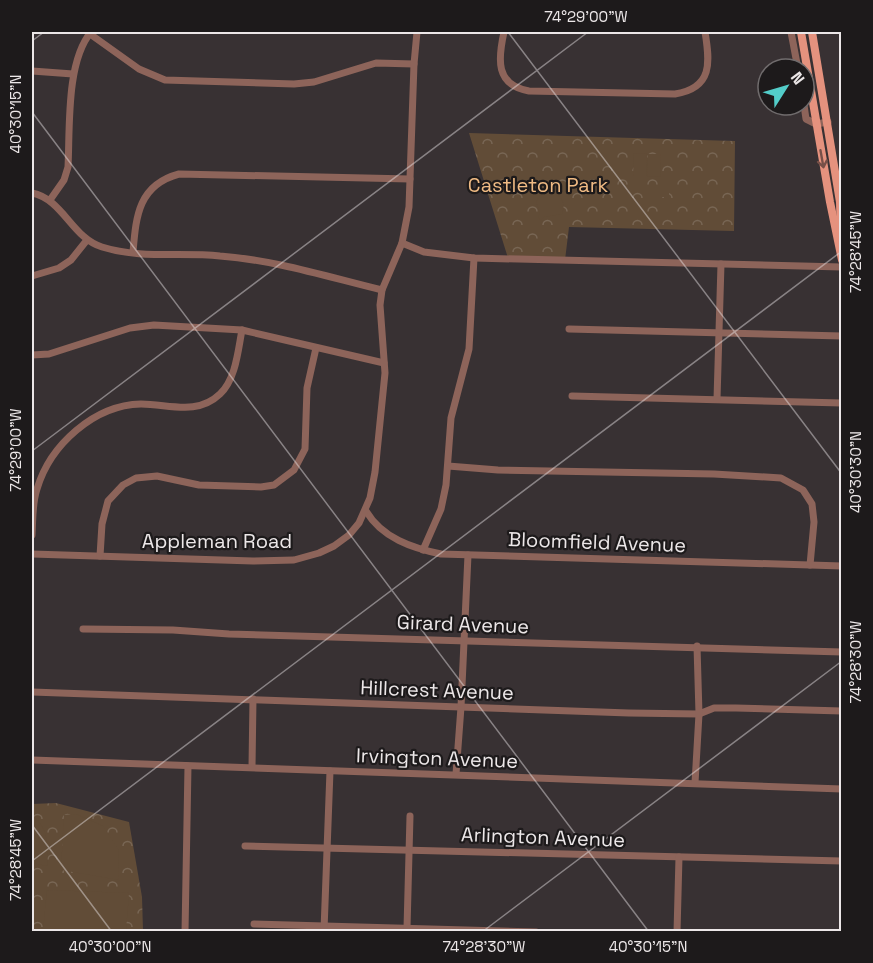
<svg xmlns="http://www.w3.org/2000/svg" width="873" height="963" viewBox="0 0 873 963" font-family="'Space Grotesk',sans-serif">
  <style>
    .park { fill: url(#park-crowns) }
    .pitch { fill: #614c37 }
    .lines { fill: none; stroke-linecap: round; stroke-linejoin: round }
    .minor { stroke: #8d645a; stroke-width: 7 }
    .major { stroke: #e5927e; stroke-width: 8 }
    .oneway { stroke: #775048 }
    .ticks { fill: none; stroke: #ece7e8; stroke-width: 1.5; stroke-opacity: 0.45 }
    .labels { text-anchor: middle; stroke-width: 4.5; stroke-linejoin: round; paint-order: stroke }
    .park-label { font-size: 20px; fill: #f0bb84; stroke: #1d1a1b }
    .street-label { font-size: 20px; fill: #ece7e8; stroke: #1d1a1b }
    .neatline { fill: none; stroke: #ece7e8; stroke-width: 2 }
    .ticks-label { font-size: 15px; text-anchor: middle; fill: #ece7e8 }
  </style>
  <defs>
    <pattern id="park-crowns" width="20" height="18" patternUnits="userSpaceOnUse" patternTransform="scale(1.5)"><rect width="20" height="18" fill="#614c37"/><path d="M2 6a3 3 0 1 1 6 0M12 15a3 3 0 1 1 6 0" fill="none" stroke="#786654"/></pattern>
  </defs>
  <rect width="100%" height="100%" fill="#383133"/>
  <g class="park">
    <polygon points="469,133 735,141 734,231 569,227 565,260 508,258"/>
    <polygon points="56,803 129,822 142,897 143,931 32,931 32,804"/>
  </g>
  <g class="pitch">
    <polygon points="634,153 647,154 646,176 633,176"/>
    <polygon points="648,154 661,154 660,177 647,176"/>
    <rect x="647" y="187" width="22" height="10"/>
    <path d="M 548,191 C 560,195 567,201 562,214 L 544,217 L 541,220 L 538,218 L 540,212 L 536,202 L 542,192 Z"/>
    <polygon points="76,814 103,826 118,849 119,880 61,870 64,815"/>
    <path d="M 32,816 C 49,827 48,848 47,866 L 32,863 Z"/>
    <polygon points="47,890 129,893 126,931 43,931"/>
  </g>
  <g class="lines">
    <g class="minor">
      <path d="M 504,32 C 498,59 495,85 529,91 L 675,94 C 713,88 710,62 705,32"/>
      <polyline points="791,32 798,69"/>
      <polyline points="90,34 139,69 165,80 294,84 314,82 376,63 414,64"/>
      <polyline points="32,71 73,74"/>
      <polyline points="804,105 806,119 816,124 828,122"/>
      <path d="M 32,193 C 63,199 72,238 102,247 C 140,259 182,252 220,256 C 275,260 328,277 382,290"/>
      <path d="M 50,200 L 64,180 L 68,167 C 70,128 66,62 91,32"/>
      <polyline points="402,243 424,252 474,258 842,267"/>
      <path d="M 133,252 C 136,217 138,185 179,174 L 410,179"/>
      <polyline points="32,276 59,268 71,260 87,240"/>
      <polyline points="569,329 842,336"/>
      <polyline points="32,355 49,354 130,328 154,325 242,330 384,363"/>
      <polyline points="572,396 842,403"/>
      <polyline points="717,399 721,264"/>
      <polyline points="448,466 498,470 714,474 781,478 803,490 812,504 814,522 810,565"/>
      <path d="M 366,511 C 382,538 412,548 441,554 L 842,566"/>
      <path d="M 32,535 C 33,520 32,504 37,489 C 50,445 94,405 141,404 C 169,404 197,416 220,394 C 236,379 238,350 242,330"/>
      <polyline points="423,550 441,509 446,485 451,418 469,349 474,258"/>
      <polyline points="32,554 253,561 294,560 319,553 334,546 349,535 359,523 370,498 375,472 385,373 380,305 382,290 402,243 409,207 414,64 417,32"/>
      <polyline points="100,556 102,524 108,501 123,485 136,478 157,476 199,485 261,487 274,485 294,470 305,449 307,388 316,348"/>
      <polyline points="83,629 173,630 229,634 842,652"/>
      <polyline points="32,692 629,713 699,714 714,708 736,708 842,711"/>
      <polyline points="32,760 842,789"/>
      <polyline points="252,767 253,699"/>
      <polyline points="456,774 461,707 468,555"/>
      <polyline points="695,783 699,714 697,646"/>
      <polyline points="245,846 842,861"/>
      <polyline points="254,924 536,932"/>
      <polyline points="407,928 410,816"/>
      <polyline points="324,930 330,771"/>
      <polyline points="185,932 188,766"/>
      <polyline points="677,932 679,857"/>
    </g>
    <g class="major">
      <polyline points="801,32 830,202 842,260"/>
      <polyline points="812,32 840,202 841,238"/>
    </g>
  </g>
  <defs><path id="oneway-shaft" d="M-6 0H5M1.5-3L5.5 0L1.5 3" fill="none" stroke-width="1.6" stroke-linecap="round" stroke-linejoin="round" transform="scale(1.5)"/></defs>
  <use class="oneway" href="#oneway-shaft" transform="translate(822 159) rotate(80)"/>
  <path class="ticks" d="M 508,32 L 842,474M 32,41 L 44,32M 32,112 L 649,932M 32,451 L 588,32M 32,825 L 112,932M 32,861 L 842,251M 482,932 L 842,661"/>
  <g class="labels">
    <g class="park-label">
      <text x="538" y="192">Castleton Park</text>
    </g>
    <g class="street-label">
      <text x="217" y="548">Appleman Road</text>
      <text transform="translate(597 542) rotate(2)" y="7">Bloomfield Avenue</text>
      <text transform="translate(463 624) rotate(2)" y="7">Girard Avenue</text>
      <text transform="translate(437 690) rotate(2)" y="7">Hillcrest Avenue</text>
      <text transform="translate(437 758) rotate(2)" y="7">Irvington Avenue</text>
      <text transform="translate(543 837) rotate(2)" y="7">Arlington Avenue</text>
    </g>
  </g>
  <rect width="873" height="963" fill="none" stroke="#1d1a1b" stroke-width="66"/>
  <g transform="translate(786 87) rotate(53)"><circle r="28" fill="#1d1a1b" stroke="#706c6d" stroke-width="1.5"/>
  <path d="M0-4.5L10 22L0 15L-10 22Z" fill="#53cdc9"/>
  <text y="-9" font-size="16" font-weight="bold" text-anchor="middle" fill="#ece7e8">N</text>
  </g>
  <rect x="33" y="33" width="807" height="897" class="neatline"/>
  <g class="ticks-label">
    <text x="586" y="22">74°29'00"W</text>
    <text transform="translate(16 114) rotate(-90)" y="5">40°30'15"N</text>
    <text transform="translate(856 252) rotate(-90)" y="5">74°28'45"W</text>
    <text transform="translate(16 450) rotate(-90)" y="5">74°29'00"W</text>
    <text transform="translate(856 472) rotate(-90)" y="5">40°30'30"N</text>
    <text transform="translate(856 662) rotate(-90)" y="5">74°28'30"W</text>
    <text transform="translate(16 860) rotate(-90)" y="5">74°28'45"W</text>
    <text x="110" y="952">40°30'00"N</text>
    <text x="484" y="952">74°28'30"W</text>
    <text x="648" y="952">40°30'15"N</text>
  </g>
</svg>
